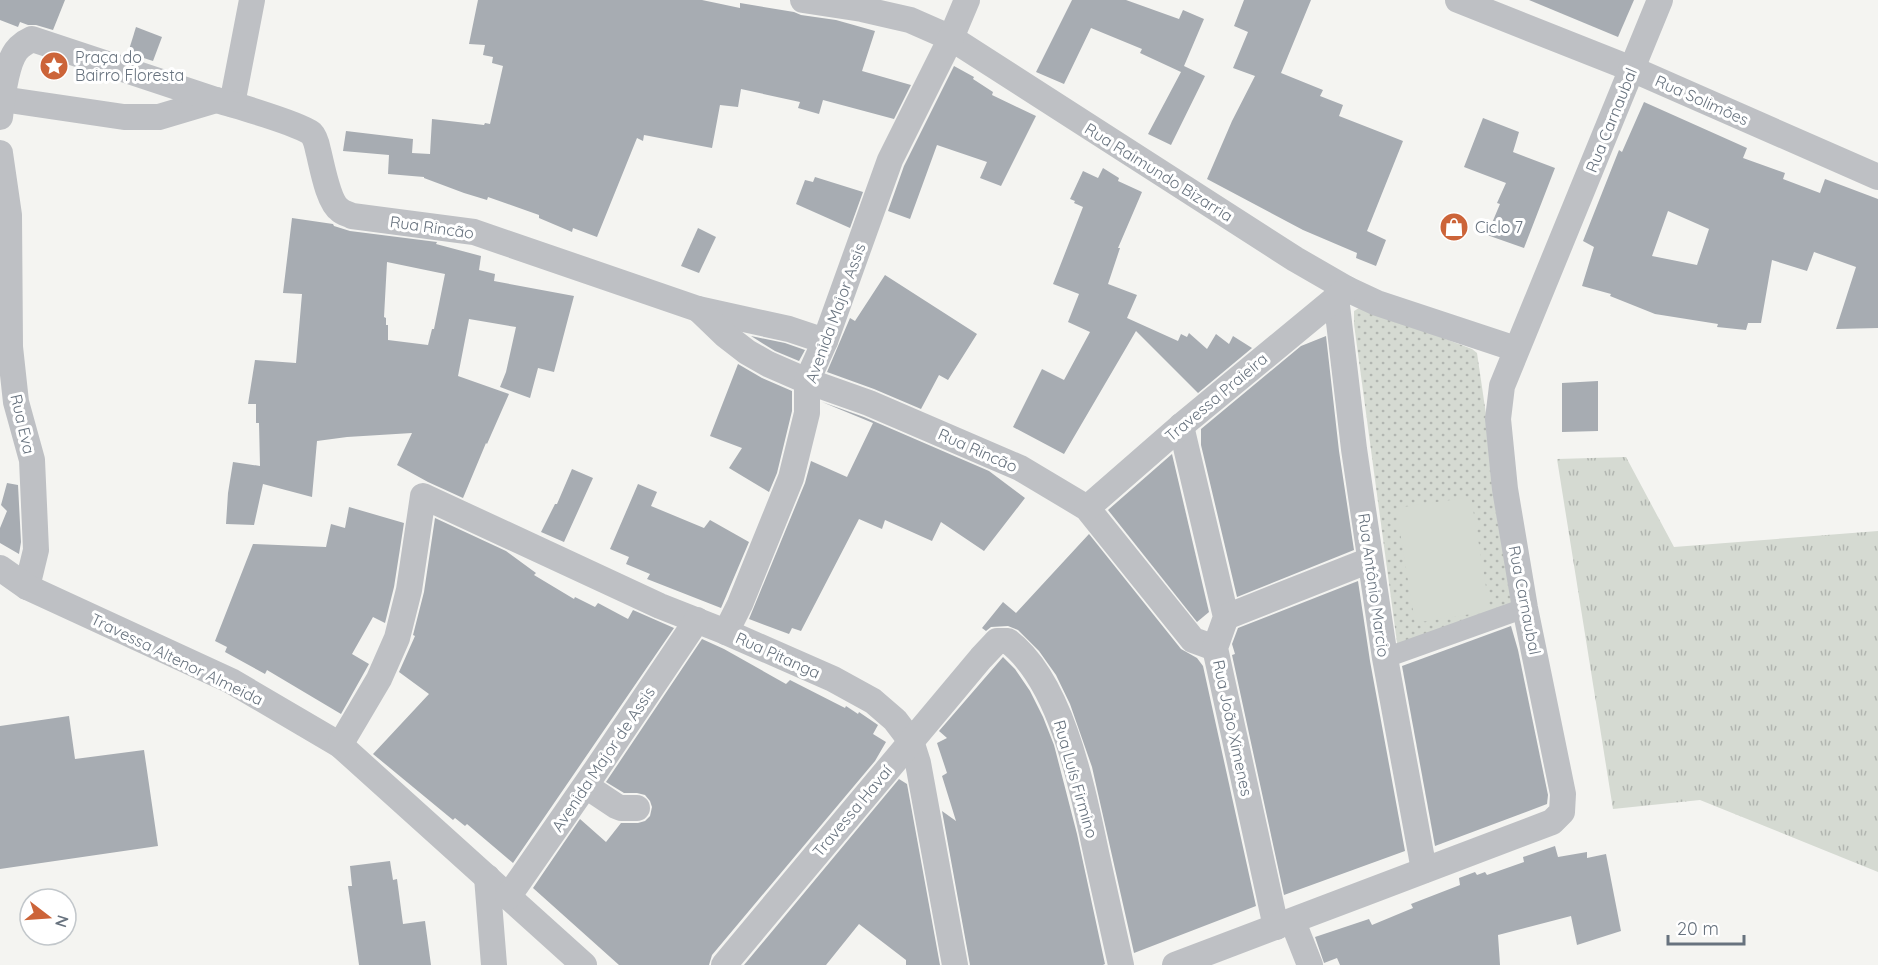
<svg xmlns="http://www.w3.org/2000/svg" width="1878" height="965" viewBox="0 0 1878 965" font-family="Quicksand,sans-serif">
  <style>
    .grass { fill: url(#grass-tufts) }
    .park { fill: url(#park-dots) }
    .pitch { fill: #d5dad2 }
    .building { fill: #a7acb2; fill-rule: evenodd }
    .lines { fill: none; stroke-linecap: round; stroke-linejoin: round }
    .pedestrian { stroke: #bec0c4; stroke-width: 20 }
    .minor { stroke: #bec0c4; stroke-width: 26 }
    .labels { text-anchor: middle; stroke-width: 6; stroke-linejoin: round; paint-order: stroke }
    .poi-label { font-size: 16px; fill: #67727e; stroke: #fff; text-anchor: start }
    .street-label { font-size: 16px; fill: #67727e; stroke: #fff }
  </style>
  <defs>
    <pattern id="grass-tufts" width="24" height="20" patternUnits="userSpaceOnUse" patternTransform="scale(1.5)"><rect width="24" height="20" fill="#d5dad2"/><path d="M3 7l-1-3M5 7V3M7 7l1-3M15 17l-1-3M17 17v-4M19 17l1-3" fill="none" stroke="#b1b5b0"/></pattern>
    <pattern id="park-dots" width="8" height="8" patternUnits="userSpaceOnUse" patternTransform="scale(1.5)"><rect width="8" height="8" fill="#d5dad2"/><path d="M2 2h.1M6 6h.1" fill="none" stroke="#b1b5b0" stroke-width="1.8" stroke-linecap="round"/></pattern>
  </defs>
  <rect width="100%" height="100%" fill="#f4f4f1"/>
  <polygon class="grass" points="1626,457 1674,547 1878,531 1878,872 1700,800 1613,809 1557,459"/>
  <polygon class="park" points="1359,308 1364,308 1472,349 1477,353 1514,605 1398,650 1354,324 1354,311"/>
  <polygon class="pitch" points="1471,497 1490,611 1415,623 1396,508"/>
  <g class="building">
    <polygon points="0,0 65,0 53,30 36,25 28,25 20,22 18,27 0,20"/>
    <polygon points="478,0 702,0 740,8 740,3 794,12 801,15 836,20 875,31 862,71 911,85 894,119 823,100 819,114 798,108 800,102 741,89 738,107 720,105 712,148 644,135 643,141 637,138 597,237 573,228 572,232 539,218 539,215 488,197 487,200 464,193 424,178 424,177 388,174 389,155 343,151 346,131 413,139 412,153 430,154 432,119 484,125 485,123 490,124 503,66 492,63 493,57 483,55 485,45 469,44"/>
    <polygon points="1072,0 1126,0 1179,19 1183,10 1204,19 1184,66 1205,76 1171,145 1148,134 1181,72 1140,53 1142,49 1091,28 1064,84 1036,72"/>
    <polygon points="1244,0 1311,0 1281,73 1323,90 1320,96 1343,105 1339,116 1403,141 1367,231 1386,240 1376,266 1356,258 1357,253 1303,230 1207,179 1232,121 1255,76 1233,68 1248,32 1234,26"/>
    <polygon points="1529,0 1634,0 1618,37"/>
    <polygon points="136,27 162,37 153,61 128,53"/>
    <polygon points="954,66 974,77 973,79 993,92 992,95 1036,116 1001,186 980,178 987,162 937,145 910,219 888,211 904,166"/>
    <path d="M 1644,102 L 1747,148 L 1743,158 L 1785,173 L 1783,179 L 1820,193 L 1825,179 L 1878,199 L 1878,328 L 1836,329 L 1856,267 L 1814,252 L 1807,271 L 1772,260 L 1761,323 L 1748,323 L 1746,330 L 1717,327 L 1718,324 L 1655,314 L 1610,296 L 1611,294 L 1582,286 L 1594,247 L 1583,241 L 1619,150 L 1622,152 ZM 1668,211 L 1709,229 L 1697,265 L 1652,256 Z"/>
    <polygon points="1483,118 1519,132 1513,152 1555,168 1524,248 1487,235 1500,204 1497,203 1506,183 1464,167"/>
    <polygon points="1103,168 1119,178 1118,181 1142,192 1118,248 1120,248 1108,284 1137,295 1127,318 1178,341 1181,334 1187,337 1189,333 1207,349 1216,334 1229,344 1233,336 1252,348 1198,393 1136,331 1064,454 1013,427 1042,369 1064,380 1090,332 1068,322 1079,294 1053,284 1083,207 1074,203 1075,201 1070,199 1083,171 1098,178"/>
    <polygon points="815,177 863,192 850,228 796,204 805,180 813,182"/>
    <path d="M 292,218 L 333,224 L 334,226 L 350,231 L 437,242 L 436,244 L 481,256 L 479,270 L 495,274 L 494,281 L 574,296 L 554,372 L 538,368 L 530,398 L 500,387 L 506,372 L 516,327 L 469,319 L 458,376 L 509,394 L 487,444 L 486,443 L 463,498 L 428,482 L 397,465 L 412,433 L 347,437 L 317,441 L 312,497 L 263,484 L 254,525 L 226,524 L 228,493 L 233,462 L 260,466 L 259,423 L 256,423 L 256,404 L 248,404 L 255,360 L 296,363 L 302,294 L 283,293 ZM 387,262 L 445,274 L 434,329 L 432,329 L 428,345 L 388,340 L 388,325 L 386,325 L 386,318 L 384,317 Z"/>
    <polygon points="698,228 716,237 699,273 681,266"/>
    <polygon points="885,275 977,334 948,380 939,375 921,409 874,389 827,372 850,318 855,321"/>
    <polygon points="751,336 785,343 805,350 799,361 775,351"/>
    <polygon points="1326,336 1339,451 1354,550 1237,597 1201,445 1201,429 1301,346"/>
    <polygon points="738,364 762,378 792,391 792,411 777,473 769,492 729,468 742,448 710,436"/>
    <polygon points="1598,381 1598,431 1562,432 1562,383"/>
    <polygon points="822,402 864,417 989,471 1025,498 984,551 941,522 932,541 885,520 882,529 859,519 801,631 792,628 789,634 749,619 805,483 811,461 847,477 873,423"/>
    <polygon points="1172,454 1209,612 1197,622 1108,510"/>
    <polygon points="572,469 593,478 564,542 541,532 555,504 557,504"/>
    <polygon points="7,483 18,485 21,542 19,554 0,543 0,528 7,511 1,505"/>
    <polygon points="638,484 657,492 651,506 704,528 710,520 749,542 721,608 647,579 650,574 626,564 629,557 610,549"/>
    <polygon points="349,507 404,523 394,587 385,623 373,617 352,654 369,664 341,714 267,670 265,674 225,652 227,647 215,641 253,544 326,547 331,524 345,528"/>
    <polygon points="435,518 506,551 536,573 534,575 574,599 575,597 595,607 598,603 628,619 633,610 674,628 513,863 467,824 465,826 455,818 453,820 373,754 429,694 399,672 415,636 413,635 424,592"/>
    <polygon points="1089,534 1181,649 1197,658 1203,666 1256,906 1134,953 1092,767 1070,704 1056,675 1039,651 1018,630 1008,626 991,627 986,631 982,628 1003,602 1016,613"/>
    <polygon points="1358,581 1370,661 1405,851 1284,895 1232,655 1235,654 1232,644 1238,628"/>
    <polygon points="1511,626 1518,650 1548,795 1547,804 1435,846 1402,666"/>
    <polygon points="702,639 724,649 786,684 790,680 845,708 846,706 858,714 859,712 878,725 873,734 886,742 875,761 712,955 709,965 619,965 533,888 580,819 606,842 621,823 638,823 645,821 650,816 652,807 650,801 645,795 637,793 624,793 606,782"/>
    <polygon points="1003,657 1015,669 1030,691 1043,717 1054,745 1077,834 1105,964 1103,965 970,965 942,811 956,821 942,776 947,773 937,743 947,738 939,731"/>
    <polygon points="69,716 75,759 144,750 158,846 0,869 0,726"/>
    <polygon points="899,779 907,784 940,965 906,965 906,960 859,924 826,965 744,965"/>
    <polygon points="1555,846 1558,857 1587,852 1587,858 1606,854 1621,931 1577,945 1571,916 1498,935 1500,965 1340,965 1337,958 1324,963 1315,937 1369,919 1372,925 1413,908 1411,904 1460,885 1459,878 1475,872 1477,875 1485,872 1487,875 1524,862 1523,857"/>
    <polygon points="390,861 393,880 397,879 403,924 425,921 431,965 359,965 348,886 352,886 350,866"/>
  </g>
  <g class="lines">
    <polyline class="pedestrian" points="1385,658 1525,608"/>
    <g class="minor">
      <polyline points="803,0 862,9 910,20 951,38 1295,259 1347,289 1377,303 1516,349"/>
      <polyline points="1458,0 1632,69 1878,177"/>
      <polyline points="2,99 124,117 159,117 216,100"/>
      <polyline points="232,104 252,0"/>
      <path d="M 0,117 C 2,99 6,65 16,51 C 20,45 26,42 32,39 L 216,100 C 229,103 305,126 311,133 C 315,137 317,145 318,150 C 322,165 328,202 340,210 C 343,213 348,214 352,216 L 474,232 L 698,309 L 789,329 L 825,341"/>
      <polyline points="0,153 9,215 10,347 16,402 32,460 36,550 27,587"/>
      <polyline points="1336,297 1354,449 1385,658 1424,870"/>
      <polyline points="698,309 725,335 747,352 768,364 807,381 869,403 1020,468 1087,508 1193,640 1215,648"/>
      <polyline points="1181,426 1226,617 1215,648 1276,927"/>
      <polyline points="1087,508 1181,426 1347,289"/>
      <polyline points="0,568 27,587 231,681 340,745 584,965"/>
      <polyline points="1226,617 1370,560"/>
      <polyline points="726,632 740,604 791,478 807,413 807,381 825,341 890,160 951,38 967,0"/>
      <polyline points="340,745 379,679 397,638 409,590 423,496 660,606 726,632 833,679 873,701 895,720 911,741 918,763 955,965"/>
      <polyline points="586,786 616,806 621,808 637,808"/>
      <polyline points="487,877 494,965"/>
      <polyline points="508,897 594,773 697,620"/>
      <polyline points="1293,922 1310,965"/>
      <path d="M 724,965 L 981,658 L 997,641 L 1008,641 C 1063,683 1083,792 1097,857 C 1105,893 1113,929 1121,965"/>
      <path d="M 1175,965 C 1301,918 1426,869 1552,822 L 1562,812 L 1563,794 L 1525,608 L 1505,489 L 1498,419 L 1502,386 L 1660,0"/>
    </g>
  </g>
  <defs>
    <g id="sight-disc" transform="scale(1.5)"><circle r="9.5" fill="#cc6439" stroke="#fff"/><path d="M0-6L1.8-2.2L6-1.7L2.9 1.2L3.7 5.4L0 3.3L-3.7 5.4L-2.9 1.2L-6-1.7L-1.8-2.2Z" fill="#fff"/></g>
    <g id="shop-disc" transform="scale(1.5)"><circle r="9.5" fill="#cc6439" stroke="#fff"/><path d="M-5-2.5h2.3a2.7 3.5 0 0 1 5.4 0H5L5.5 6h-11ZM-1.5-2.5h3a1.5 2.3 0 0 0-3 0Z" fill="#fff"/></g>
  </defs>
  <g fill-rule="evenodd">
    <use href="#sight-disc" x="54" y="66"/>
    <use href="#shop-disc" x="1454" y="227"/>
  </g>
  <g class="labels">
    <g class="poi-label">
      <text x="75" y="63">Praça do<tspan x="75" dy="18">Bairro Floresta</tspan></text>
      <text x="1475" y="233">Ciclo 7</text>
    </g>
    <g class="street-label">
      <text transform="translate(1702 100) rotate(24)" y="6">Rua Solimões</text>
      <text transform="translate(1611 120) rotate(-68)" y="6">Rua Carnaubal</text>
      <text transform="translate(1159 172) rotate(32)" y="6">Rua Raimundo Bizarria</text>
      <text transform="translate(432 227) rotate(8)" y="6">Rua Rincão</text>
      <text transform="translate(835 313) rotate(-70)" y="6">Avenida Major Assis</text>
      <text transform="translate(1216 397) rotate(-40)" y="6">Travessa Praieira</text>
      <text transform="translate(23 424) rotate(77)" y="6">Rua Eva</text>
      <text transform="translate(978 450) rotate(24)" y="6">Rua Rincão</text>
      <text transform="translate(1374 585) rotate(82)" y="6">Rua Antônio Marcio</text>
      <text transform="translate(1525 600) rotate(79)" y="6">Rua Carnaubal</text>
      <text transform="translate(778 655) rotate(24)" y="6">Rua Pitanga</text>
      <text transform="translate(177 659) rotate(26)" y="6">Travessa Altenor Almeida</text>
      <text transform="translate(1233 728) rotate(78)" y="6">Rua João Ximenes</text>
      <text transform="translate(603 759) rotate(-56)" y="6">Avenida Major de Assis</text>
      <text transform="translate(1076 779) rotate(74)" y="6">Rua Luís Firmino</text>
      <text transform="translate(852 811) rotate(-50)" y="6">Travessa Havaí</text>
    </g>
  </g>
  <g transform="translate(48 917) rotate(107)"><circle r="28" fill="#ffffff" stroke="#c2c7cb" stroke-width="1.5"/>
  <path d="M0-4.5L10 22L0 15L-10 22Z" fill="#cc6439"/>
  <text y="-9" font-size="16" font-weight="bold" text-anchor="middle" fill="#67727e">N</text>
  </g>
  <path d="M1668 935v9h76v-9" fill="none" stroke="#67727e" stroke-width="3"/>
  <text x="1677" y="935" font-size="18" fill="#67727e" stroke="#ffffff" stroke-width="4.5" paint-order="stroke">20 m</text>
</svg>
